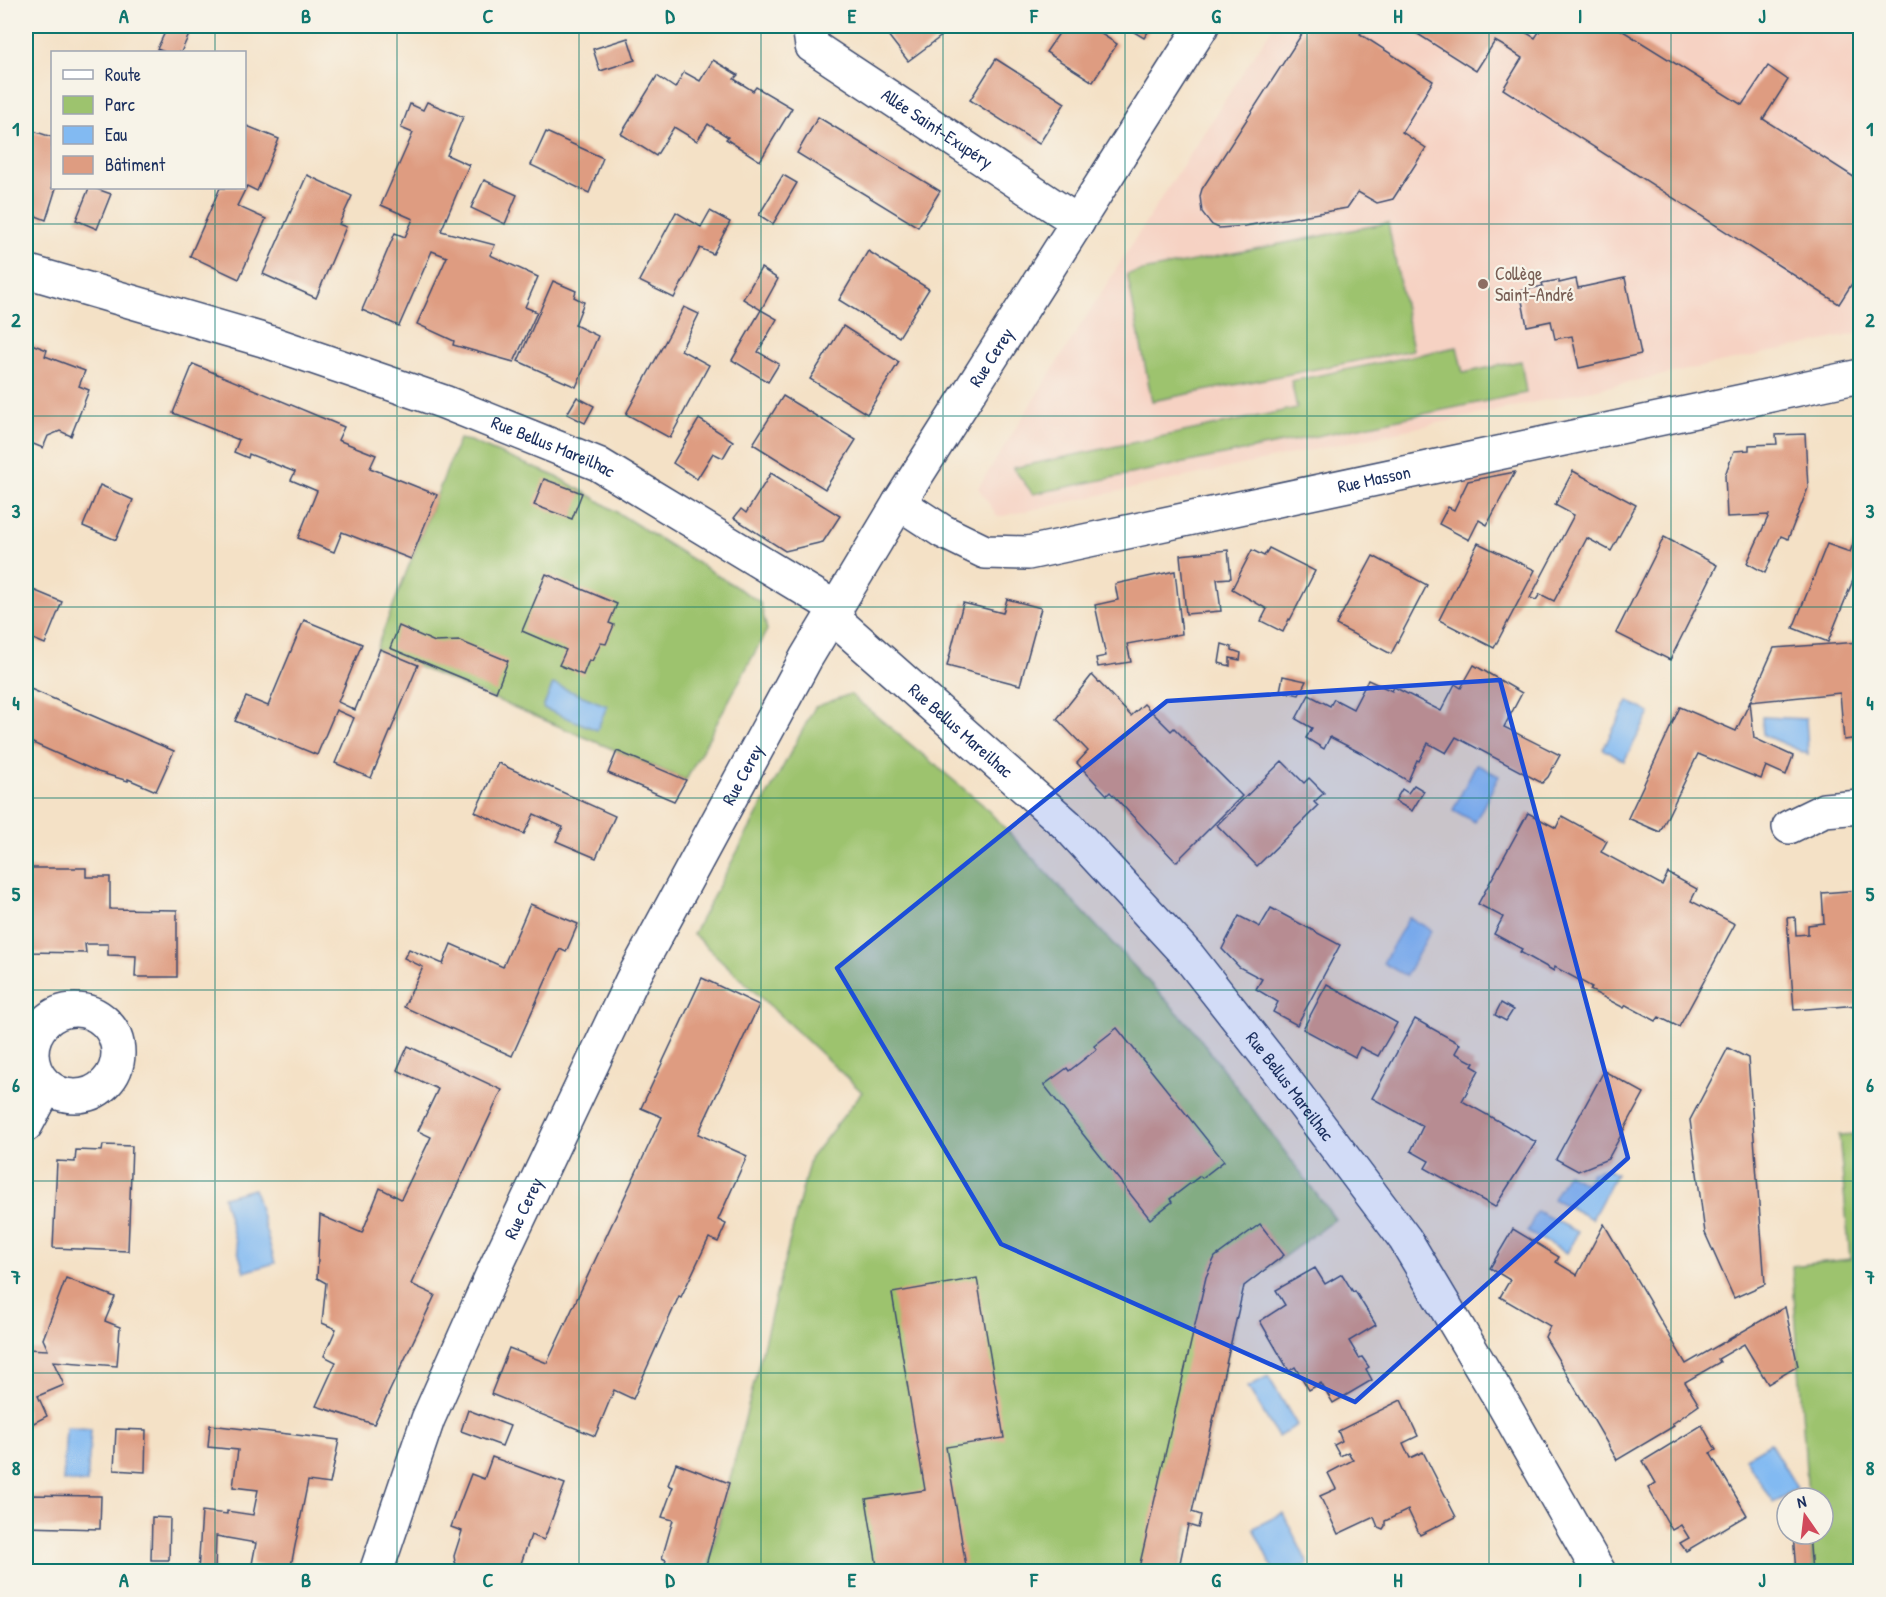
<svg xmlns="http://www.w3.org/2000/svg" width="1886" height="1597" viewBox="0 0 1886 1597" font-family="'Patrick Hand',sans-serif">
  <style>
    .built { fill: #f6d2c3 }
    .green { fill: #9dc36e; stroke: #5c7966; stroke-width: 1.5 }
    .water { fill: #82baf2; stroke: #4e74a8; stroke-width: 1.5 }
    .building { fill: #de9c81 }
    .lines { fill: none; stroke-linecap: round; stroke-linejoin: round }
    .minor-casing { stroke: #3c4a6e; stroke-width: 36 }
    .minor { stroke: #fff; stroke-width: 33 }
    .marked { fill: #1d4ed8; fill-opacity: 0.2; stroke: #1d4ed8; stroke-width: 4.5; stroke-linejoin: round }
    .grid { fill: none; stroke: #0f766e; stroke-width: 1.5; stroke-opacity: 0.55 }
    .education-dot { fill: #8d6e63; stroke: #f7f3e8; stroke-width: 2 }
    .labels { text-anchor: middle; stroke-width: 4.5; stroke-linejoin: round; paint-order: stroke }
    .street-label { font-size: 18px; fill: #1b2f5e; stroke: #f7f3e8 }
    .education-label { font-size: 18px; fill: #785e54; stroke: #f7f3e8; text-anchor: start }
    .neatline { fill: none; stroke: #0f766e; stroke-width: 2 }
    .grid-label { font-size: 20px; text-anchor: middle; font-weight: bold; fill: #0f766e }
  </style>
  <rect width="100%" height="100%" fill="#f7f3e8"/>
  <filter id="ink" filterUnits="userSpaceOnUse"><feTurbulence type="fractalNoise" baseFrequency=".0167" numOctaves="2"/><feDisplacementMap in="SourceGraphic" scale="12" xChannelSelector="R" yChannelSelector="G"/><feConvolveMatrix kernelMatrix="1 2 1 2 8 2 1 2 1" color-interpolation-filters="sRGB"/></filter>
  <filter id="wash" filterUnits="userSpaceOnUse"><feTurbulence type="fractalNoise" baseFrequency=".008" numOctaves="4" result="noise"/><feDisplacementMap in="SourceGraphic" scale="24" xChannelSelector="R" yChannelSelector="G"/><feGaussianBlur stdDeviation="1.35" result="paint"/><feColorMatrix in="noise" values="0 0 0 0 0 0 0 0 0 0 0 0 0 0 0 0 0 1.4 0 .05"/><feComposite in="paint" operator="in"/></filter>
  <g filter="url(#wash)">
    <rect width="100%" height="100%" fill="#f4e1c6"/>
    <polygon class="built" points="1273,26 1860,26 1860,333 998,517 978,488 1137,236"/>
    <g class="green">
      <polygon points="1388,223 1413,350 1152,401 1127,274"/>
      <polygon points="1457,347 1463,373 1521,361 1526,393 1033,494 1013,468 1297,408 1291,381"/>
      <polygon points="459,439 470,441 557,477 591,496 760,602 767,630 686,780 376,649"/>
      <polygon points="850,694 982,804 1193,1029 1335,1219 1244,1286 1178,1571 707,1571 810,1159 862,1092 693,934 815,707"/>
      <polygon points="1860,1134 1860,1571 1813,1571 1810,1534 1823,1534 1823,1498 1808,1498 1792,1266 1850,1259 1839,1135"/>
    </g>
    <g class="water">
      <polygon points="553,684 607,706 597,730 543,708"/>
      <polygon points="1628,701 1650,713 1624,761 1603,749"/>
      <polygon points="1762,717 1806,719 1808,754 1763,735"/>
      <polygon points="1476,764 1499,776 1475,822 1453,810"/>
      <polygon points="1409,917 1431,930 1406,976 1383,963"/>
      <polygon points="1606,1169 1616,1174 1592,1219 1553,1199 1567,1174 1586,1184 1592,1172"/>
      <polygon points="254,1189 275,1263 244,1272 223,1197"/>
      <polygon points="1537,1211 1578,1232 1567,1253 1527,1232"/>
      <polygon points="1268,1376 1297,1425 1278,1437 1248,1387"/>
      <polygon points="66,1427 91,1429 87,1483 63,1481"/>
      <polygon points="1770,1443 1797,1488 1773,1503 1745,1458"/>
      <polygon points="1283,1513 1308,1564 1294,1571 1274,1571 1253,1528"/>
    </g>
    <g id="blocks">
      <g class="building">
        <polygon points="168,26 193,26 181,52 165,52 157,49"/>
        <polygon points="881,26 955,26 908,61"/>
        <polygon points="1064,26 1089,26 1117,44 1093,82 1046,52"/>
        <polygon points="1124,26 1152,26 1144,38"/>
        <polygon points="1307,26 1365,26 1360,34 1433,81 1402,132 1426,148 1393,199 1377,203 1358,192 1347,208 1245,226 1219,228 1212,225 1202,212 1200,196 1202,189"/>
        <polygon points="1405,26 1515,26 1535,38 1543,26 1615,26 1742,105 1768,66 1788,80 1763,119 1860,181 1860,271 1839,304 1503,89 1522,58 1502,45 1495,41 1476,71"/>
        <polygon points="628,38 635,60 600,71 593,49"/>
        <polygon points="996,59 1065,103 1039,144 970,100"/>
        <polygon points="713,60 738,75 734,79 753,91 756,87 792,108 760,161 726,139 728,137 708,124 697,141 674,127 656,156 621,134 657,76 675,88 684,72 700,81"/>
        <polygon points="427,102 463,117 447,155 469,165 441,231 495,245 490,255 538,277 525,307 537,312 514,362 453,345 454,341 417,324 447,257 432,251 399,326 362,310 395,233 405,237 413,219 381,205 413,133 401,128 410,104 423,110"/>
        <polygon points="818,117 940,191 918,227 797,153"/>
        <polygon points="247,126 279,139 257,191 247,186 237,206 266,219 239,279 190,256 220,188 244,188 244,131"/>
        <polygon points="27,129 52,137 52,188 56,188 46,220 26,212"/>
        <polygon points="546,132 603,158 589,193 531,165"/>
        <polygon points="307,175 352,196 339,224 346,227 316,298 263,274"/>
        <polygon points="783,175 797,183 773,224 759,215"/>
        <polygon points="484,180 517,195 505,224 471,208"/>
        <polygon points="89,188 94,188 111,194 97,229 76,220"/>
        <polygon points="710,211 730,222 713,254 700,248 674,298 639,281 676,212 701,227"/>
        <polygon points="868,251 929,289 899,337 839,300"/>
        <polygon points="761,268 778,279 761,310 743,299"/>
        <polygon points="1625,278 1641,354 1579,368 1572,336 1555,339 1551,321 1527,326 1520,291 1543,286 1542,283 1559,280 1559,283 1576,279 1578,288"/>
        <polygon points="553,281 576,291 574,297 584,302 575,325 598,336 576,387 518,361"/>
        <polygon points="684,307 699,314 681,350 709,365 670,438 626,414"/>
        <polygon points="761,310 777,319 758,352 779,364 768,382 732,360"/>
        <polygon points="843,326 899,362 867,414 810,379"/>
        <polygon points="26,342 47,350 45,356 85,371 79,386 89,390 71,436 60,431 48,436 43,448 26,441"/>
        <polygon points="193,364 344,427 338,440 376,455 370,468 437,495 411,559 342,532 334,552 298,538 317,491 291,480 295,472 249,454 248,458 234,452 239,440 173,413"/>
        <polygon points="783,396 856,440 825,489 753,444"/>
        <polygon points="577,397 594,406 585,423 567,414"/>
        <polygon points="699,419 733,441 723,458 713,453 697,479 673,463"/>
        <polygon points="1805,434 1808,488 1788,539 1781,536 1765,573 1747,563 1769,515 1727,517 1725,475 1734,451 1749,450 1749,445 1777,444 1776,435"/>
        <polygon points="1573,471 1636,505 1611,551 1587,538 1554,601 1540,594 1536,600 1530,598 1574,515 1555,505"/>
        <polygon points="1515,472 1487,525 1479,520 1469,540 1439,524 1448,507 1454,510 1468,481"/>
        <polygon points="771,473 840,516 823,542 785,551 734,518 741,509 746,513"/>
        <polygon points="544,479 582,493 572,519 534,505"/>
        <polygon points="100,485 133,500 116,540 83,526"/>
        <polygon points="1664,537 1717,565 1670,660 1616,633"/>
        <polygon points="1478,543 1535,570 1494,648 1439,620"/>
        <polygon points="1827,544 1850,552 1853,544 1860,547 1860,563 1828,642 1793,628"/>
        <polygon points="1269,548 1315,571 1290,620 1289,619 1283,632 1261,621 1267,609 1232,589 1252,550 1264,556"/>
        <polygon points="1228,550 1231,578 1217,579 1221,611 1186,614 1180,555"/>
        <polygon points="1373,556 1427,585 1391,654 1336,625"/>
        <polygon points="1175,571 1182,634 1127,644 1131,662 1098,667 1096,658 1106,656 1095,605 1118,600 1115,584"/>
        <polygon points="546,574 617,604 609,623 614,625 606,644 601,643 592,661 589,660 583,675 559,665 566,650 522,631"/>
        <polygon points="26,587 62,602 45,644 26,636"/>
        <polygon points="1007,599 1041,608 1020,685 947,666 963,603 1003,613"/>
        <polygon points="304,620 362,644 338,702 355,710 380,649 418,665 371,778 335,763 354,718 336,710 317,755 235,721 246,697 268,706"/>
        <polygon points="399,626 435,642 460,641 508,661 496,692 390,648"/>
        <polygon points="1860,642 1860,738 1844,740 1840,693 1750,702 1774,648"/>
        <polygon points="1222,644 1232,647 1232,650 1241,653 1240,660 1230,658 1230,666 1219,663"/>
        <polygon points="1474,665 1522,693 1504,727 1560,755 1548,777 1542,783 1456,737 1446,753 1428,743 1419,761 1417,760 1408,781 1361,753 1330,737 1324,749 1306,738 1312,728 1296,719 1309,695 1330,706 1334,699 1353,709 1368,680 1392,691 1394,687 1441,711 1455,684 1461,688"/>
        <polygon points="1092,675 1131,716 1144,704 1171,731 1174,728 1242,796 1176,862 1110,792 1107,795 1077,763 1088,751 1057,719"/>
        <polygon points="1283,676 1306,681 1299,695 1280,691"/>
        <polygon points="26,687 174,751 156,791 128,779 128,781 98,772 26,740"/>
        <polygon points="1750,702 1754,738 1793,756 1786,775 1766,766 1761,779 1698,754 1660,832 1628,818 1680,707 1736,731"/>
        <polygon points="617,751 686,780 674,801 608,773"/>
        <polygon points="1282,761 1304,783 1309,778 1324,793 1314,802 1318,806 1257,866 1217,825"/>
        <polygon points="498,763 615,816 596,858 556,841 563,827 534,814 524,834 475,812"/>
        <polygon points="1414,785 1424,791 1412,811 1395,801 1402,789 1408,793"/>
        <polygon points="1528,813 1556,828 1562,816 1607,841 1601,852 1662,885 1668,873 1697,889 1691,901 1735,924 1679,1027 1659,1017 1656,1021 1626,1005 1624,1008 1590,990 1592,987 1555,967 1554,971 1520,952 1522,949 1494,934 1503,917 1478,904"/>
        <polygon points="26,868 86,868 86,877 110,877 110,909 177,910 177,977 135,977 136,956 108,955 108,944 85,944 86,953 26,952"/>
        <polygon points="1860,890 1860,954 1855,954 1859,1005 1794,1010 1787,918 1795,917 1796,935 1808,934 1808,925 1824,923 1822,893"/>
        <polygon points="530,904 578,924 566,952 560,949 512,1056 404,1007 423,967 404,958 409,949 443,964 451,944 503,967"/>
        <polygon points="1271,908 1340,945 1297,1025 1273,1012 1278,1002 1256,989 1262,979 1239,967 1222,949 1239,916 1260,927"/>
        <polygon points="702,978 759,1005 698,1134 747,1156 718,1220 726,1224 718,1242 709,1238 681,1297 679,1296 633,1399 614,1390 595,1436 491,1394 509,1348 547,1363 662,1117 641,1108"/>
        <polygon points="1327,984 1397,1023 1378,1056 1360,1047 1355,1057 1303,1029"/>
        <polygon points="1501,1003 1513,1010 1506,1021 1495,1015"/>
        <polygon points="1415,1019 1460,1044 1455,1053 1474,1063 1472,1066 1479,1070 1462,1101 1536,1142 1495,1207 1425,1168 1429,1161 1411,1151 1423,1126 1372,1098"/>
        <polygon points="1117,1028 1224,1161 1202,1178 1200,1176 1170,1199 1172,1202 1150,1219 1044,1085 1067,1068 1069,1071 1097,1049 1094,1046"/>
        <polygon points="408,1046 502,1090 411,1284 435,1295 374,1424 316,1406 336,1362 324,1356 336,1329 322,1323 326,1283 317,1278 320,1215 362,1233 380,1188 401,1199 431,1137 418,1131 438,1089 397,1070"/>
        <polygon points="1728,1048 1748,1058 1765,1284 1734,1298 1705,1233 1690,1120"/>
        <polygon points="1604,1071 1644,1093 1608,1159 1578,1171 1556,1159"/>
        <polygon points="103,1145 132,1146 128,1251 53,1248 57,1161 75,1162 76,1150 102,1151"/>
        <polygon points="1260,1224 1284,1255 1244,1286 1192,1512 1201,1515 1198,1528 1188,1525 1178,1572 1138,1572 1206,1277 1215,1257"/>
        <polygon points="1604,1224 1686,1364 1785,1307 1798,1366 1768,1384 1744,1344 1718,1359 1720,1362 1685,1382 1699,1405 1672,1424 1674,1426 1617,1460 1545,1337 1550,1326 1500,1297 1510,1280 1490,1268 1513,1229 1559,1257 1556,1262 1577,1275"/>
        <polygon points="1315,1268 1325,1284 1342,1274 1353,1292 1355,1291 1376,1325 1349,1341 1359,1358 1362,1357 1369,1367 1366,1369 1372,1380 1333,1403 1321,1383 1309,1390 1295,1367 1289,1371 1260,1321 1285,1305 1276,1290"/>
        <polygon points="66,1278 115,1297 105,1321 120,1327 117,1366 53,1361 64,1385 38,1396 47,1416 26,1427 26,1349 48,1350 43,1339"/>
        <polygon points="977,1278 1004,1438 946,1447 967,1572 878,1572 866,1499 925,1490 892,1293"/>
        <polygon points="1401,1400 1418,1436 1403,1443 1410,1458 1423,1452 1456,1517 1420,1535 1408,1510 1385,1521 1385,1526 1383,1529 1378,1527 1374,1517 1338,1534 1320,1496 1336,1489 1328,1473 1353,1460 1348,1452 1340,1456 1334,1445 1342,1441 1338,1431"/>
        <polygon points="468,1410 510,1426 502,1446 461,1431"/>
        <polygon points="210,1425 339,1440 330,1484 308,1481 290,1571 252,1564 256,1543 216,1536 215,1572 198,1572 202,1511 227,1514 227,1511 253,1515 258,1490 233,1487 238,1450 208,1447"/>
        <polygon points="1702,1425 1716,1450 1710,1453 1747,1515 1686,1551 1680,1543 1689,1538 1681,1525 1672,1530 1648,1488 1656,1483 1643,1461"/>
        <polygon points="116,1429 146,1430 145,1472 114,1470"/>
        <polygon points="492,1457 565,1484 544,1540 531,1535 518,1572 467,1572 460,1569 455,1562 454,1556 462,1531 451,1527 458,1508 471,1474 484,1479"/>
        <polygon points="676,1463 729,1483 704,1572 663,1572 666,1560 662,1558 673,1520 662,1517 673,1487 668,1485"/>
        <polygon points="26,1495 101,1496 100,1529 26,1527"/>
        <polygon points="152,1517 170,1518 169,1560 151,1560"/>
        <polygon points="1793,1534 1809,1534 1812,1572 1796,1572"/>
      </g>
    </g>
  </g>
  <g filter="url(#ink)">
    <use href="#blocks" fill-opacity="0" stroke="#3c4a6e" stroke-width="1.5"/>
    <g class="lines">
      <g class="minor-casing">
        <g id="minor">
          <path id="s1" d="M 809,26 L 812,46 L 1078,222"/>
          <path id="s2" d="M 26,271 L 263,340 L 444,402 L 598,464 L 836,608 L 839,623 L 1067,825 L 1189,957 L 1277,1069 L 1405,1239 L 1501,1400 L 1599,1572"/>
          <path id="s3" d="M 899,503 L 942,531 L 985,552 L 1028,553 L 1860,376"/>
          <polyline points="1789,827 1824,810 1860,807"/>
          <circle cx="75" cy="1053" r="43"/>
          <polyline points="26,1125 47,1086"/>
          <path id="s4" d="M 376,1572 L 428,1419 L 493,1273 L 632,980 L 806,658 L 899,503 L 1202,26"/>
        </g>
      </g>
      <use href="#minor" class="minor"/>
    </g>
  </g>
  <path class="marked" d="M 1500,680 L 1628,1158 L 1355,1402 L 1001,1244 L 837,968 L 1167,701 Z"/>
  <path class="grid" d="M 215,26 L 215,52M 397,26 L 397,1572M 579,26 L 579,1572M 761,26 L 761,1572M 943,26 L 943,1572M 1125,26 L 1125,1572M 1307,26 L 1307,1572M 1489,26 L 1489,1572M 1671,26 L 1671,1572M 215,188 L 215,1572M 26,224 L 1860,224M 26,416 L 1860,416M 26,607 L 1860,607M 26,798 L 1860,798M 26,990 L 1860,990M 26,1181 L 1860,1181M 26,1373 L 1860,1373"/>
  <circle class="education-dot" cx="1483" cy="284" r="6"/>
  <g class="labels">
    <g class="street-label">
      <text dy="6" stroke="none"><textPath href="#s1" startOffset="170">Allée Saint-Exupéry</textPath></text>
      <text dy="6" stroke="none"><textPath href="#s4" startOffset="1365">Rue Cerey</textPath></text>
      <text dy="6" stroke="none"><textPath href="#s2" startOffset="556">Rue Bellus Mareilhac</textPath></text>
      <text dy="6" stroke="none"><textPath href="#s3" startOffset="496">Rue Masson</textPath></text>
      <text dy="6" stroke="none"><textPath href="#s2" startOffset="1060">Rue Bellus Mareilhac</textPath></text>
      <text dy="6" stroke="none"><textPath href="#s4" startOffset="879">Rue Cerey</textPath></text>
      <text dy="6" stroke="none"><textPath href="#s2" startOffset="1546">Rue Bellus Mareilhac</textPath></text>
      <text dy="6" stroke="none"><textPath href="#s4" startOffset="393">Rue Cerey</textPath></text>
    </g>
    <g class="education-label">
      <text x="1495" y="280">Collège<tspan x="1495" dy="21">Saint-André</tspan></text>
    </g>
  </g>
  <rect width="1886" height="1597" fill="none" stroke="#f7f3e8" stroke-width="66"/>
  <rect x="51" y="51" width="195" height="138" fill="#f7f3e8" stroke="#9fa5b1" stroke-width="1.5"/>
  <rect x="63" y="70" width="30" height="9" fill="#ffffff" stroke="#9fa5b1" stroke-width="1.5"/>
  <text x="105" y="81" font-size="18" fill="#1b2f5e">Route</text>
  <rect x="63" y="96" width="30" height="18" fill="#9dc36e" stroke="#9fa5b1" stroke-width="1.5"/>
  <text x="105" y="111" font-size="18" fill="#1b2f5e">Parc</text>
  <rect x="63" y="126" width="30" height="18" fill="#82baf2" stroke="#9fa5b1" stroke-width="1.5"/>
  <text x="105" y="141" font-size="18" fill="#1b2f5e">Eau</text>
  <rect x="63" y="156" width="30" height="18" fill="#de9c81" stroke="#9fa5b1" stroke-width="1.5"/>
  <text x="105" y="171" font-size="18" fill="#1b2f5e">Bâtiment</text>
  <g transform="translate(1805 1516) rotate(346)"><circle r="28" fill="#f7f3e8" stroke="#9fa5b1" stroke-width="1.5"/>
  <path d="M0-4.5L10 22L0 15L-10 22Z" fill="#d1495b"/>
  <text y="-9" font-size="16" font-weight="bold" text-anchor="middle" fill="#1b2f5e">N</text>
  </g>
  <rect x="33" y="33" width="1820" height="1531" class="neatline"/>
  <g class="grid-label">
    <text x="124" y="23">A</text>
    <text x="306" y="23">B</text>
    <text x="488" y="23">C</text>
    <text x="670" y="23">D</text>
    <text x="852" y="23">E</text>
    <text x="1034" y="23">F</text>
    <text x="1216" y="23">G</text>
    <text x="1398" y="23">H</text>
    <text x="1580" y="23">I</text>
    <text x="1762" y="23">J</text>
    <text x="16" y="136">1</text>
    <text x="1870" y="136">1</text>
    <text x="16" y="327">2</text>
    <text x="1870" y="327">2</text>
    <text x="16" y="518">3</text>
    <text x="1870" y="518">3</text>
    <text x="16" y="710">4</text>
    <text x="1870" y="710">4</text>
    <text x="16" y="901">5</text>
    <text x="1870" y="901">5</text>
    <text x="16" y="1092">6</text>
    <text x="1870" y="1092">6</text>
    <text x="16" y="1284">7</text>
    <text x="1870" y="1284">7</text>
    <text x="16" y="1475">8</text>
    <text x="1870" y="1475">8</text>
    <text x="124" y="1587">A</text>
    <text x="306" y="1587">B</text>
    <text x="488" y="1587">C</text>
    <text x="670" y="1587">D</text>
    <text x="852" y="1587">E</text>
    <text x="1034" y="1587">F</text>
    <text x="1216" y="1587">G</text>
    <text x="1398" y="1587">H</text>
    <text x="1580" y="1587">I</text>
    <text x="1762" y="1587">J</text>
  </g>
</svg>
